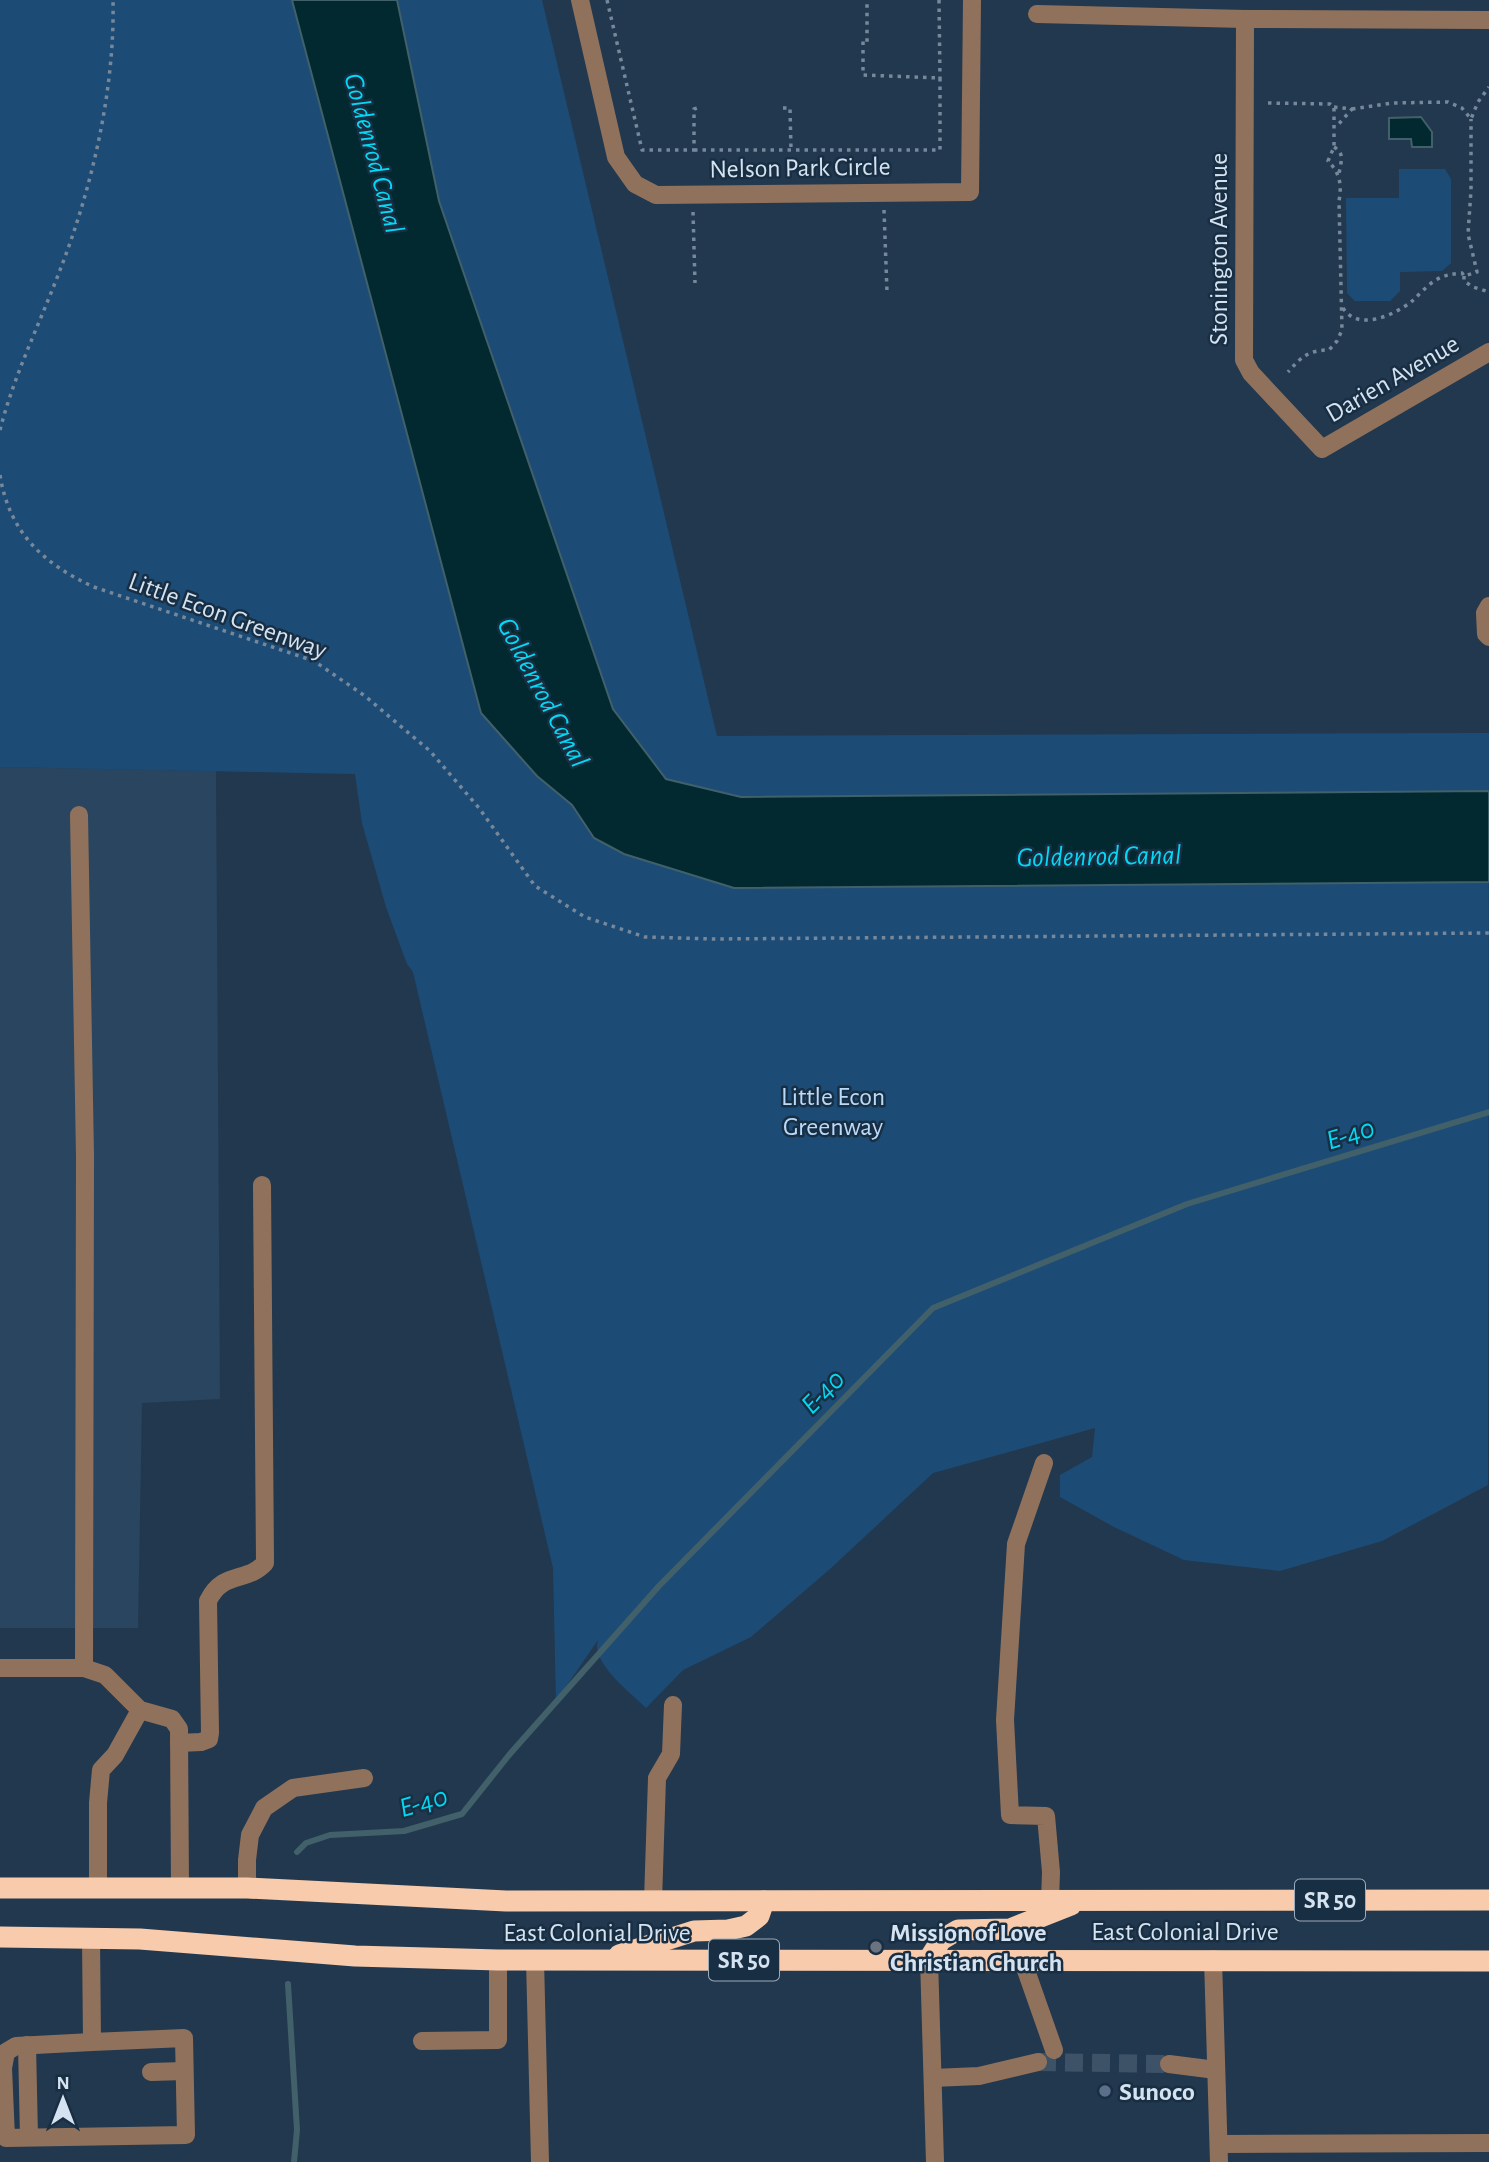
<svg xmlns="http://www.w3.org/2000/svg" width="1489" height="2162" viewBox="0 0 1489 2162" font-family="'Alegreya Sans',sans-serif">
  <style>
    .built { fill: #29455f }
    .green { fill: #1c4c76 }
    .water { fill: #01292f; stroke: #416069; stroke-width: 2 }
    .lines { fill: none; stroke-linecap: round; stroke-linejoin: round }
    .stream { stroke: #416069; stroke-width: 6 }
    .minor-tunnel { stroke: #3d5266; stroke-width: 18; stroke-dasharray: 18 9; stroke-linecap: butt }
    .path { stroke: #77889b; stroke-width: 3.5; stroke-dasharray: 3.5 5; stroke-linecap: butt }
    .minor { stroke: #90725c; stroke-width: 18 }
    .highway { stroke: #f7cbab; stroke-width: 21 }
    .worship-dot { fill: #6b7280; stroke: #182e43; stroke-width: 2.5 }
    .service-dot { fill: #5c6f8a; stroke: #182e43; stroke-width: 2.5 }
    .labels { text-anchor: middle; stroke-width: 5; stroke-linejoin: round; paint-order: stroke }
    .shield { fill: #182e43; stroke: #9cacbc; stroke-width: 2 }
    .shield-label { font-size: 24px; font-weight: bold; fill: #d5e2f0 }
    .street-label { font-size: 26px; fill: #d5e2f0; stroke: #182e43 }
    .park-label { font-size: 26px; fill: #badafa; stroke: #182e43 }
    .poi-label { font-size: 26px; font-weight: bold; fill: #d5e2f0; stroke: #182e43; text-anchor: start }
    .water-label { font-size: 28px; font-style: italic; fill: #04d9f3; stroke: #182e43 }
  </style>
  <rect width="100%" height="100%" fill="#22384e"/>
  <polygon class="built" points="0,767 216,771 220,1399 142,1403 138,1628 0,1628"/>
  <g class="green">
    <path d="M 0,0 L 542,0 L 717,736 L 1489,733 L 1488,1485 L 1382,1541 L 1280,1571 L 1184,1560 L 1114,1527 L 1060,1497 L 1060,1475 L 1092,1457 L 1095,1428 L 933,1473 L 830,1569 L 751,1637 L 683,1670 L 646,1708 C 631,1693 590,1662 598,1640 L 556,1701 L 553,1568 L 413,972 L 407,964 L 386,907 L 362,823 L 355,774 L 0,767 Z"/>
    <polygon points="1399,169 1445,169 1451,179 1451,263 1442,271 1400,272 1400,291 1390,301 1355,301 1347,293 1346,198 1399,198"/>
  </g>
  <g class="water">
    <polygon points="292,0 397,0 439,201 613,709 666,779 741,797 1489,791 1489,882 734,888 624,854 594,838 572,805 537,776 481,713"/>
    <polygon points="1421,117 1432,132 1432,147 1412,147 1411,139 1389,139 1389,118"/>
  </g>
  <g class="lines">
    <g class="stream">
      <polyline points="297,1852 306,1843 330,1835 404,1831 462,1814 509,1755 659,1586 933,1308 1187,1204 1489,1112"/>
      <polyline points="288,1984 297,2130 294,2162"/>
    </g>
    <polyline class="minor-tunnel" points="1038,2062 1169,2064"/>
    <g class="path">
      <polyline points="607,0 642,150 694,150 694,109 697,108"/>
      <polyline points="939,0 940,78"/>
      <path d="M 1268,103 L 1330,104 L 1334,107 L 1334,147 L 1328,161 C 1340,173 1342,185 1339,201 L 1342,330 L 1337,341 L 1329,350 C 1309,350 1301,357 1288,372"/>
      <polyline points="1334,107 1352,109 1336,127"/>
      <polyline points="783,108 790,108 791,150"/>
      <polyline points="1352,109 1392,103 1448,102 1462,108 1471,119 1478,102 1489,87"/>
      <path d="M 1334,147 C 1346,154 1340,163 1339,175"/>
      <polyline points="694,150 940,150 940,78 863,75 863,41 867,42 867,0"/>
      <polyline points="884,210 887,292"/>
      <polyline points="693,212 695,283"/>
      <polyline points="1464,276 1464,281 1473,287 1489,292"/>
      <path d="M 1343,308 C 1358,332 1394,315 1411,302 C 1419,295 1427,285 1436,280 C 1444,275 1452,274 1462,273 L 1464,276 L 1477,272 L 1468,234 L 1471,190 L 1471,119"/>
      <path d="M 0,430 C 14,375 40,323 60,270 C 92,188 115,89 113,0"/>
      <path d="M 0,475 C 9,532 43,564 94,587 L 314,661 L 365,696 L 430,751 L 479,808 L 535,886 L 585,917 L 645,937 L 715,939 L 1489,933"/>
    </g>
    <g class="minor">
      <polyline points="580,0 616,157 635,184 656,195 970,192 972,0"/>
      <polyline points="1037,14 1245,19 1489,20"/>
      <polyline points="1245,19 1244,360 1251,373 1322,449 1489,352"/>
      <polyline points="1489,606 1485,613 1486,634 1489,637"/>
      <polyline points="79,815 85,1156 84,1668"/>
      <polyline points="1044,1463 1016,1544 1005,1720 1010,1815 1046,1816 1051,1872 1050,1901"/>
      <polyline points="0,1668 84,1668 105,1675 140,1710 172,1719 179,1729 180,1888"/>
      <path d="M 179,1743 L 201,1742 L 209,1739 L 210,1733 L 208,1601 C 223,1570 247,1583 265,1563 L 262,1185"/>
      <polyline points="98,1888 98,1803 101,1770 115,1755 140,1710"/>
      <polyline points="247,1888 247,1860 250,1835 264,1808 293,1788 364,1778"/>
      <polyline points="653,1901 657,1778 671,1754 673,1705"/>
      <polyline points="91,1938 92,2042 16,2046 6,2052 3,2068 6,2138 186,2135 184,2038 92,2042"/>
      <polyline points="929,1959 935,2162"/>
      <polyline points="1022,1959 1054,2050"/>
      <polyline points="1213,1959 1219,2162"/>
      <polyline points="535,1960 540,2162"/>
      <polyline points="422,2041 498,2040 498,1960"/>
      <polyline points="27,2045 29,2137"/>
      <polyline points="1169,2064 1216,2070"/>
      <polyline points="151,2072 184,2071"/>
      <polyline points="933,2078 979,2076 1038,2062"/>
      <polyline points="1219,2144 1489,2143"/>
    </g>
    <g class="highway">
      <polyline points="0,1888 247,1888 506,1901 1489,1900"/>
      <polyline points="0,1937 140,1939 355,1956 498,1960 1489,1961"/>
      <polyline points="619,1955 694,1931 728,1930 746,1926 759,1916 764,1901"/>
      <polyline points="929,1959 941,1940 958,1930 1010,1929 1071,1905"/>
    </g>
  </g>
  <circle class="worship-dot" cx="876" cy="1947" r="7"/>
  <circle class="service-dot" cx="1105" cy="2091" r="7"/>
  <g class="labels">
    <g class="shield">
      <rect x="1295" y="1879.5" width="70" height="41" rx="5"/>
      <rect x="709" y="1939.5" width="70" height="41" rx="5"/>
    </g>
    <g class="shield-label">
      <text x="1330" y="1908">SR 50</text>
      <text x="744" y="1968">SR 50</text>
    </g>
    <g class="street-label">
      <text transform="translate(800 167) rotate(-1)" y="9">Nelson Park Circle</text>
      <text transform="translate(1218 249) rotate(-90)" y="9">Stonington Avenue</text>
      <text transform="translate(1392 378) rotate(-30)" y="9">Darien Avenue</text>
      <text transform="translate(228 615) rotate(20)" y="9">Little Econ Greenway</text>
      <text x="1185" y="1940">East Colonial Drive</text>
      <text x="597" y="1941">East Colonial Drive</text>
    </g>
    <g class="park-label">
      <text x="833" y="1105">Little Econ<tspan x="833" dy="30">Greenway</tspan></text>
    </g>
    <g class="poi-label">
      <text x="890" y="1941">Mission of Love<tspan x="890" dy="30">Christian Church</tspan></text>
      <text x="1119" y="2100">Sunoco</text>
    </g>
    <g class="water-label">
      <text transform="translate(375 153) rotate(75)" y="10">Goldenrod Canal</text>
      <text transform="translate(544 692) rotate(62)" y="10">Goldenrod Canal</text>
      <text transform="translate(1099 855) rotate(-1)" y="10">Goldenrod Canal</text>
      <text transform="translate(1350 1133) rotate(-17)" y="10">E-40</text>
      <text transform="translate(822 1391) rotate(-45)" y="10">E-40</text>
      <text transform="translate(423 1801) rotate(-16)" y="10">E-40</text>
    </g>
  </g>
  <g transform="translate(63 2099)" stroke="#182e43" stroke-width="5" paint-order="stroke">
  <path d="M0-5L12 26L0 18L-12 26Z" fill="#d5e2f0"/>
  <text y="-10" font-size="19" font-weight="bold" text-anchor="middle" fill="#d5e2f0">N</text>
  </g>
</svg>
